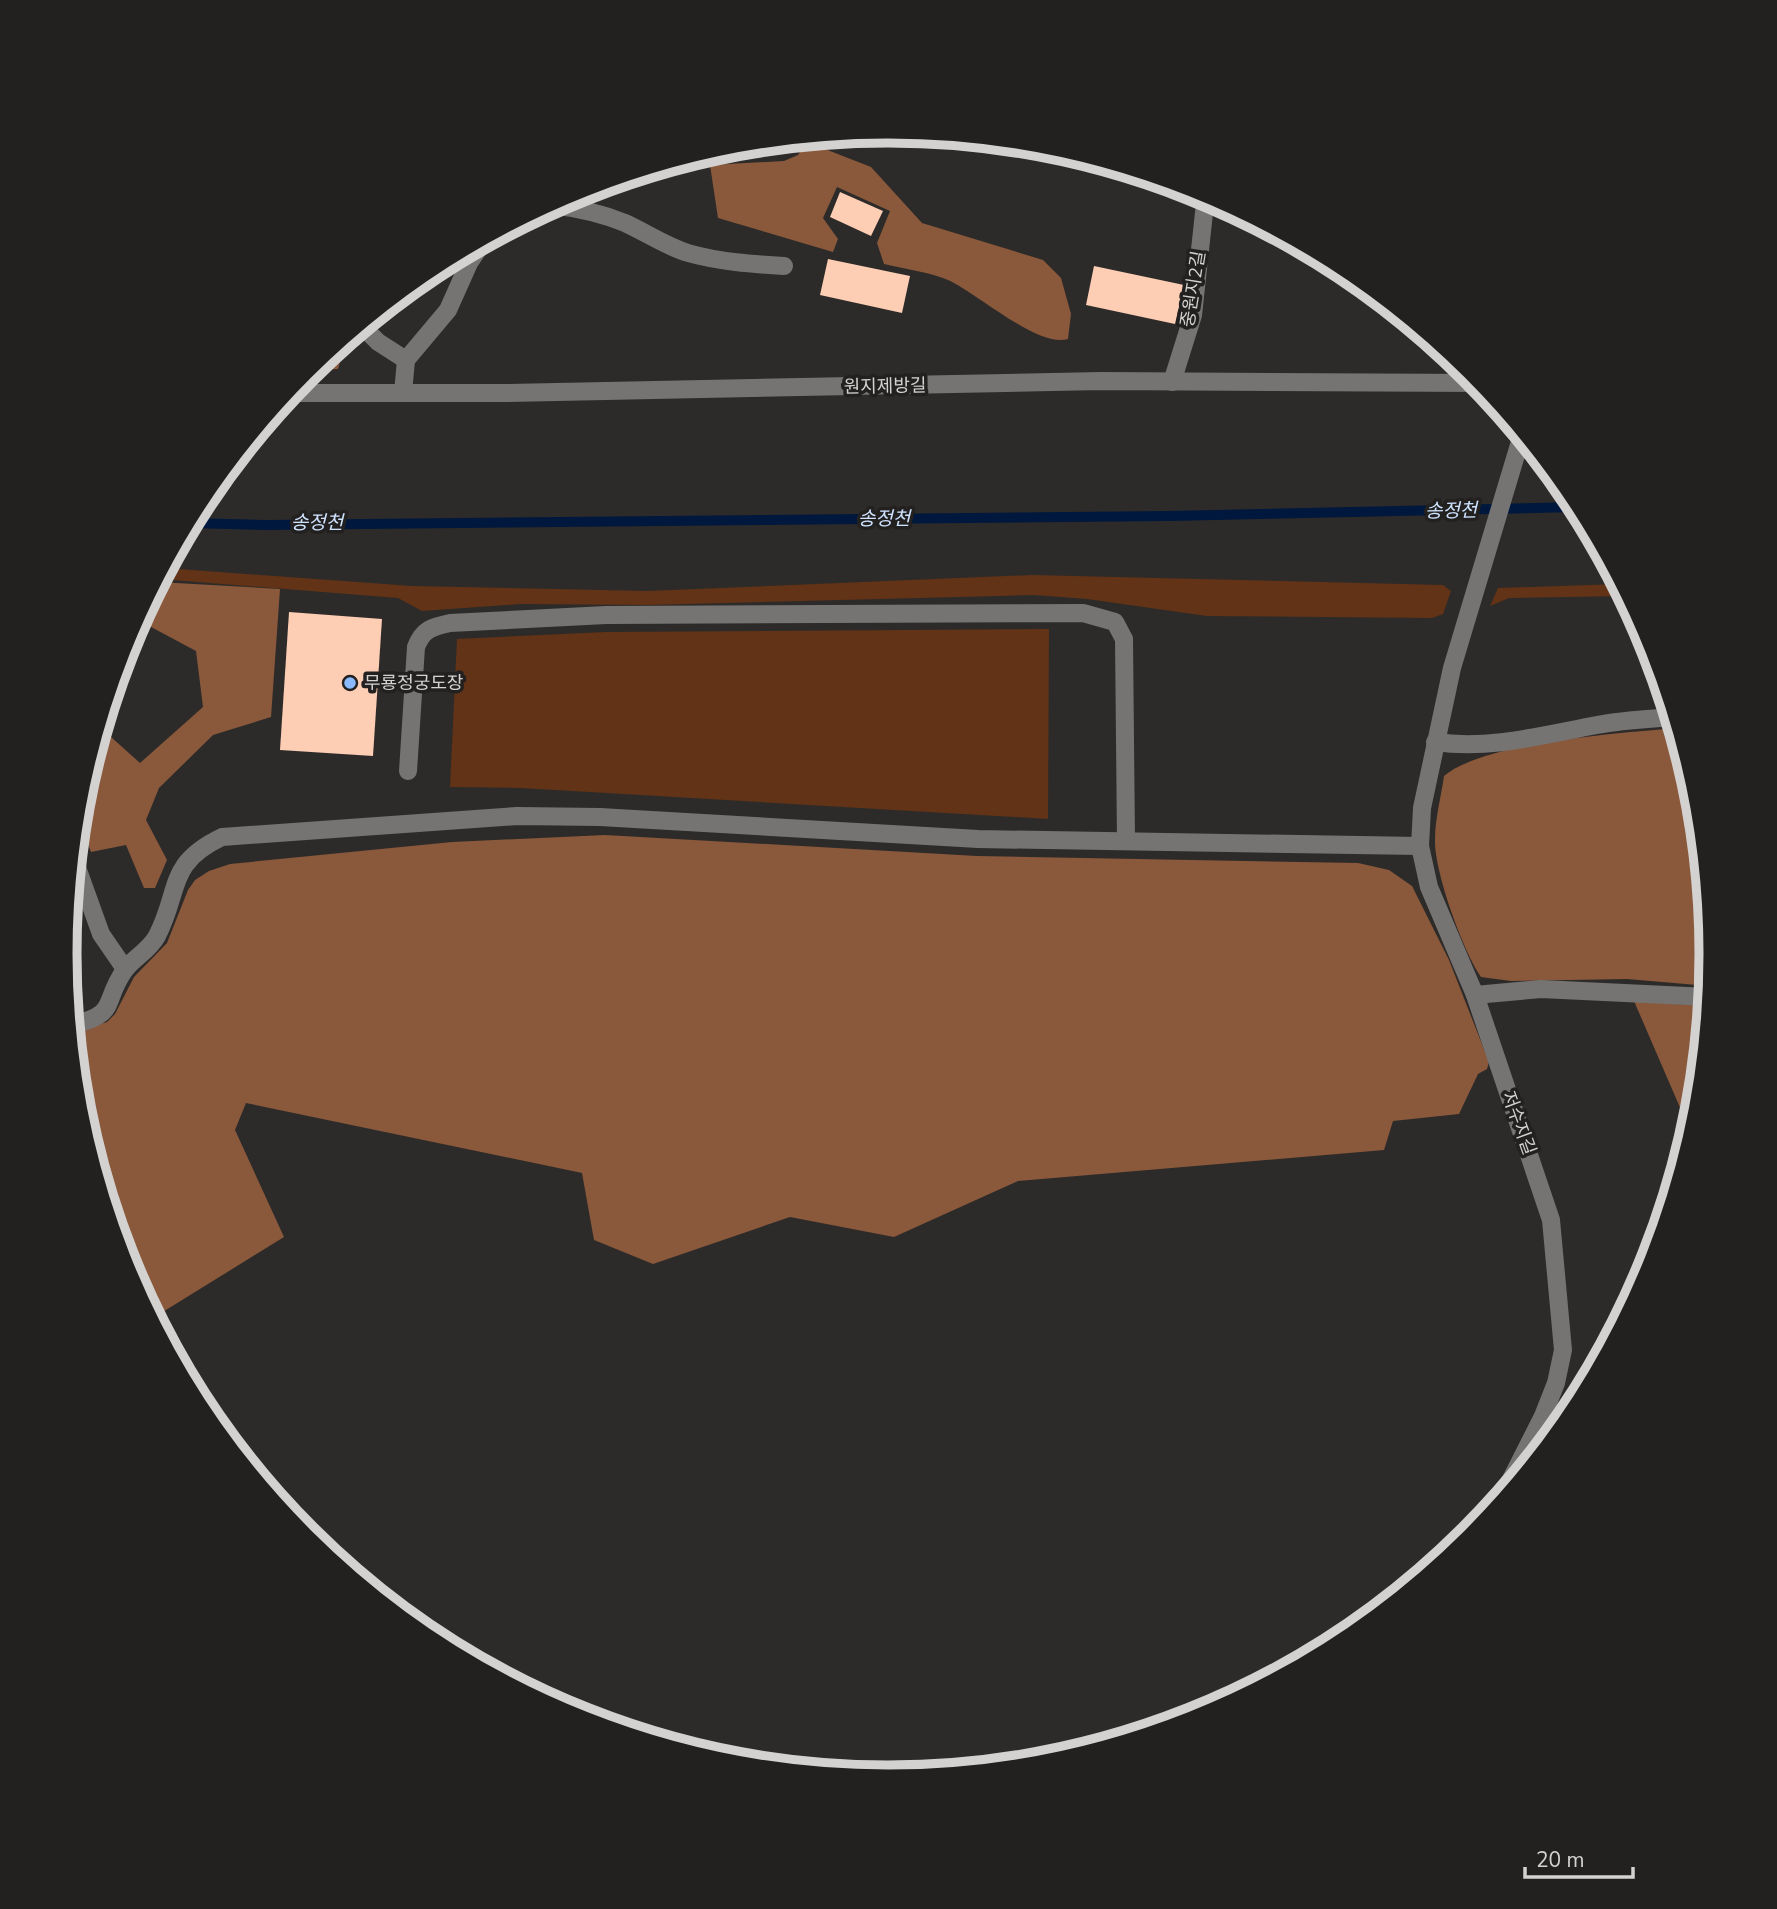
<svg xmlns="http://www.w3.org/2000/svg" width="1777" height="1909" viewBox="0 0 1777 1909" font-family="'Nunito Sans','Noto Sans KR',sans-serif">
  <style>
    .green { fill: #623316 }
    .forest { fill: #8a583b }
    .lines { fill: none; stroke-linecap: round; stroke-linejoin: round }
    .stream { stroke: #00183d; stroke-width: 10 }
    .building { fill: #fdcdb4 }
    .path { stroke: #848281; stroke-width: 4.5; stroke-dasharray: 7 3.5; stroke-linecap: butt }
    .minor { stroke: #757473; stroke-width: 18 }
    .poi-dot { fill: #8abafc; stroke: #232120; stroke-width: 2.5 }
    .labels { text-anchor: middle; stroke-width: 7; stroke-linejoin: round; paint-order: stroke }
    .street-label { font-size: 18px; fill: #d4d2d1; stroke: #232120 }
    .poi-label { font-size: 18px; fill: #d4d2d1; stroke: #232120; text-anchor: start }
    .water-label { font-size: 19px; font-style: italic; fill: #cfe3ff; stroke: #232120 }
    .rim { fill: none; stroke: #d4d2d1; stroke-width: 9 }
  </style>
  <rect width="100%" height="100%" fill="#2d2b29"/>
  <g class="green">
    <polygon points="165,568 412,586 647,591 1032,575 1443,585 1451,591 1443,614 1432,618 1207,616 1087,599 1034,595 649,605 521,604 422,611 398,598 160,579"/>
    <polygon points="1620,584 1626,596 1509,598 1490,606 1498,588"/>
    <polygon points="1049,629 1048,819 521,788 450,787 457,639 606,632"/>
  </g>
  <g class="forest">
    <path d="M 807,142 L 871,167 L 922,223 L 1043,260 L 1061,278 L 1071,314 L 1068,339 C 1038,348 977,293 948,280 C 929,272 905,269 884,264 L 877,243 L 890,211 L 837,187 L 823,218 L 838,239 L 833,252 L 718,218 L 710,165 L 784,161 L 798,155 Z"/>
    <polygon points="346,339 338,369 309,370"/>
    <path d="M 158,582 L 280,589 L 271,717 L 213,735 L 159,788 L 146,820 L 167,860 L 155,888 L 144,888 L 126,845 L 91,852 C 71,799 85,779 101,728 L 140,763 L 203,707 L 196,651 L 138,620 Z"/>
    <path d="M 1677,728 L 1696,794 L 1712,954 L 1709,986 L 1627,979 L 1511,981 L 1481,977 C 1463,951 1434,871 1435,840 C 1435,819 1441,797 1444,776 C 1484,742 1621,733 1677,728 Z"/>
    <polygon points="605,835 977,856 1358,863 1389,870 1412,886 1449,960 1489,1062 1487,1069 1478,1074 1459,1114 1393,1121 1384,1150 1018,1181 894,1237 790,1217 653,1264 594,1240 582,1173 246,1103 235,1130 284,1237 153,1318 127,1269 81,1115 72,1033 107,1022 115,1014 134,977 167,943 188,890 195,880 209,871 230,864 452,842"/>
    <polygon points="1634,1001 1707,1006 1696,1116 1691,1133"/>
  </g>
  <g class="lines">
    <polyline class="stream" points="190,523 266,525 1169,516 1579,507"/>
  </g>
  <g class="building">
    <polygon points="840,192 883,211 871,236 830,217"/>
    <polygon points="828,259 910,276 902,313 820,295"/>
    <polygon points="1094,266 1184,285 1175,324 1086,305"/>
    <polygon points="289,612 382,619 373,756 280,750"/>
  </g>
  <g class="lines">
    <path class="path" d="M 693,157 C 725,156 770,163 795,140"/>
    <g class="minor">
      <path d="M 552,205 C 577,208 601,213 625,223 C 647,233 665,246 688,253 C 720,262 751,264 784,266"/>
      <polyline points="362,326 378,342 406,360"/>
      <polyline points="1172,382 1193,315 1206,194"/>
      <polyline points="289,393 504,393 1101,381 1480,383"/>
      <polyline points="403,393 406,360 448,310 469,263 483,242"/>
      <path d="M 1435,742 C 1490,750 1543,735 1597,725 C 1622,720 1648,719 1673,717"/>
      <path d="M 408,771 L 416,647 C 423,629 432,627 450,623 L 606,615 L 1083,613 L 1115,622 L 1124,639 L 1126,841"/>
      <polyline points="74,859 101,934 125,969"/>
      <polyline points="1475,995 1541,989 1708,997"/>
      <path d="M 72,1025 C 119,1014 102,1003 124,971 C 133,958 149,951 157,936 C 181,889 166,864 222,837 L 517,816 L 600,817 L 978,839 L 1420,846"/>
      <polyline points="1499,1503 1543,1416 1556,1383 1563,1350 1551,1220 1475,995 1429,887 1420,846 1422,808 1452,668 1522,435"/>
    </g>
  </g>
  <circle class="poi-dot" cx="350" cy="683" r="7"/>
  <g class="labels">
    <g class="street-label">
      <text transform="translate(1193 289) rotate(-81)" y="6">중원지2길</text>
      <text transform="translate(885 386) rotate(-1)" y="6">원지제방길</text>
      <text transform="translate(1519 1123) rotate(70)" y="6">저수지길</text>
    </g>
    <g class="poi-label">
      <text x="364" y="689">무룡정궁도장</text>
    </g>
    <g class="water-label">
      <text transform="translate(1451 510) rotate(-1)" y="7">송정천</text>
      <text x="884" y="525">송정천</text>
      <text x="317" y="529">송정천</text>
    </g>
  </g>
  <path d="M0 0H1777V1909H0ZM77 954a811 811 0 1 1 1622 0a811 811 0 1 1-1622 0Z" fill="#232120" fill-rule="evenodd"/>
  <path class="rim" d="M77 954a811 811 0 1 1 1622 0a811 811 0 1 1-1622 0Z"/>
  <path d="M1525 1867v10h108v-10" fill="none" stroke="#d4d2d1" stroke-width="3.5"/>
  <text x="1536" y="1867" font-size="21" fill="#d4d2d1" stroke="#232120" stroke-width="5" paint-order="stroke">20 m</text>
</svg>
